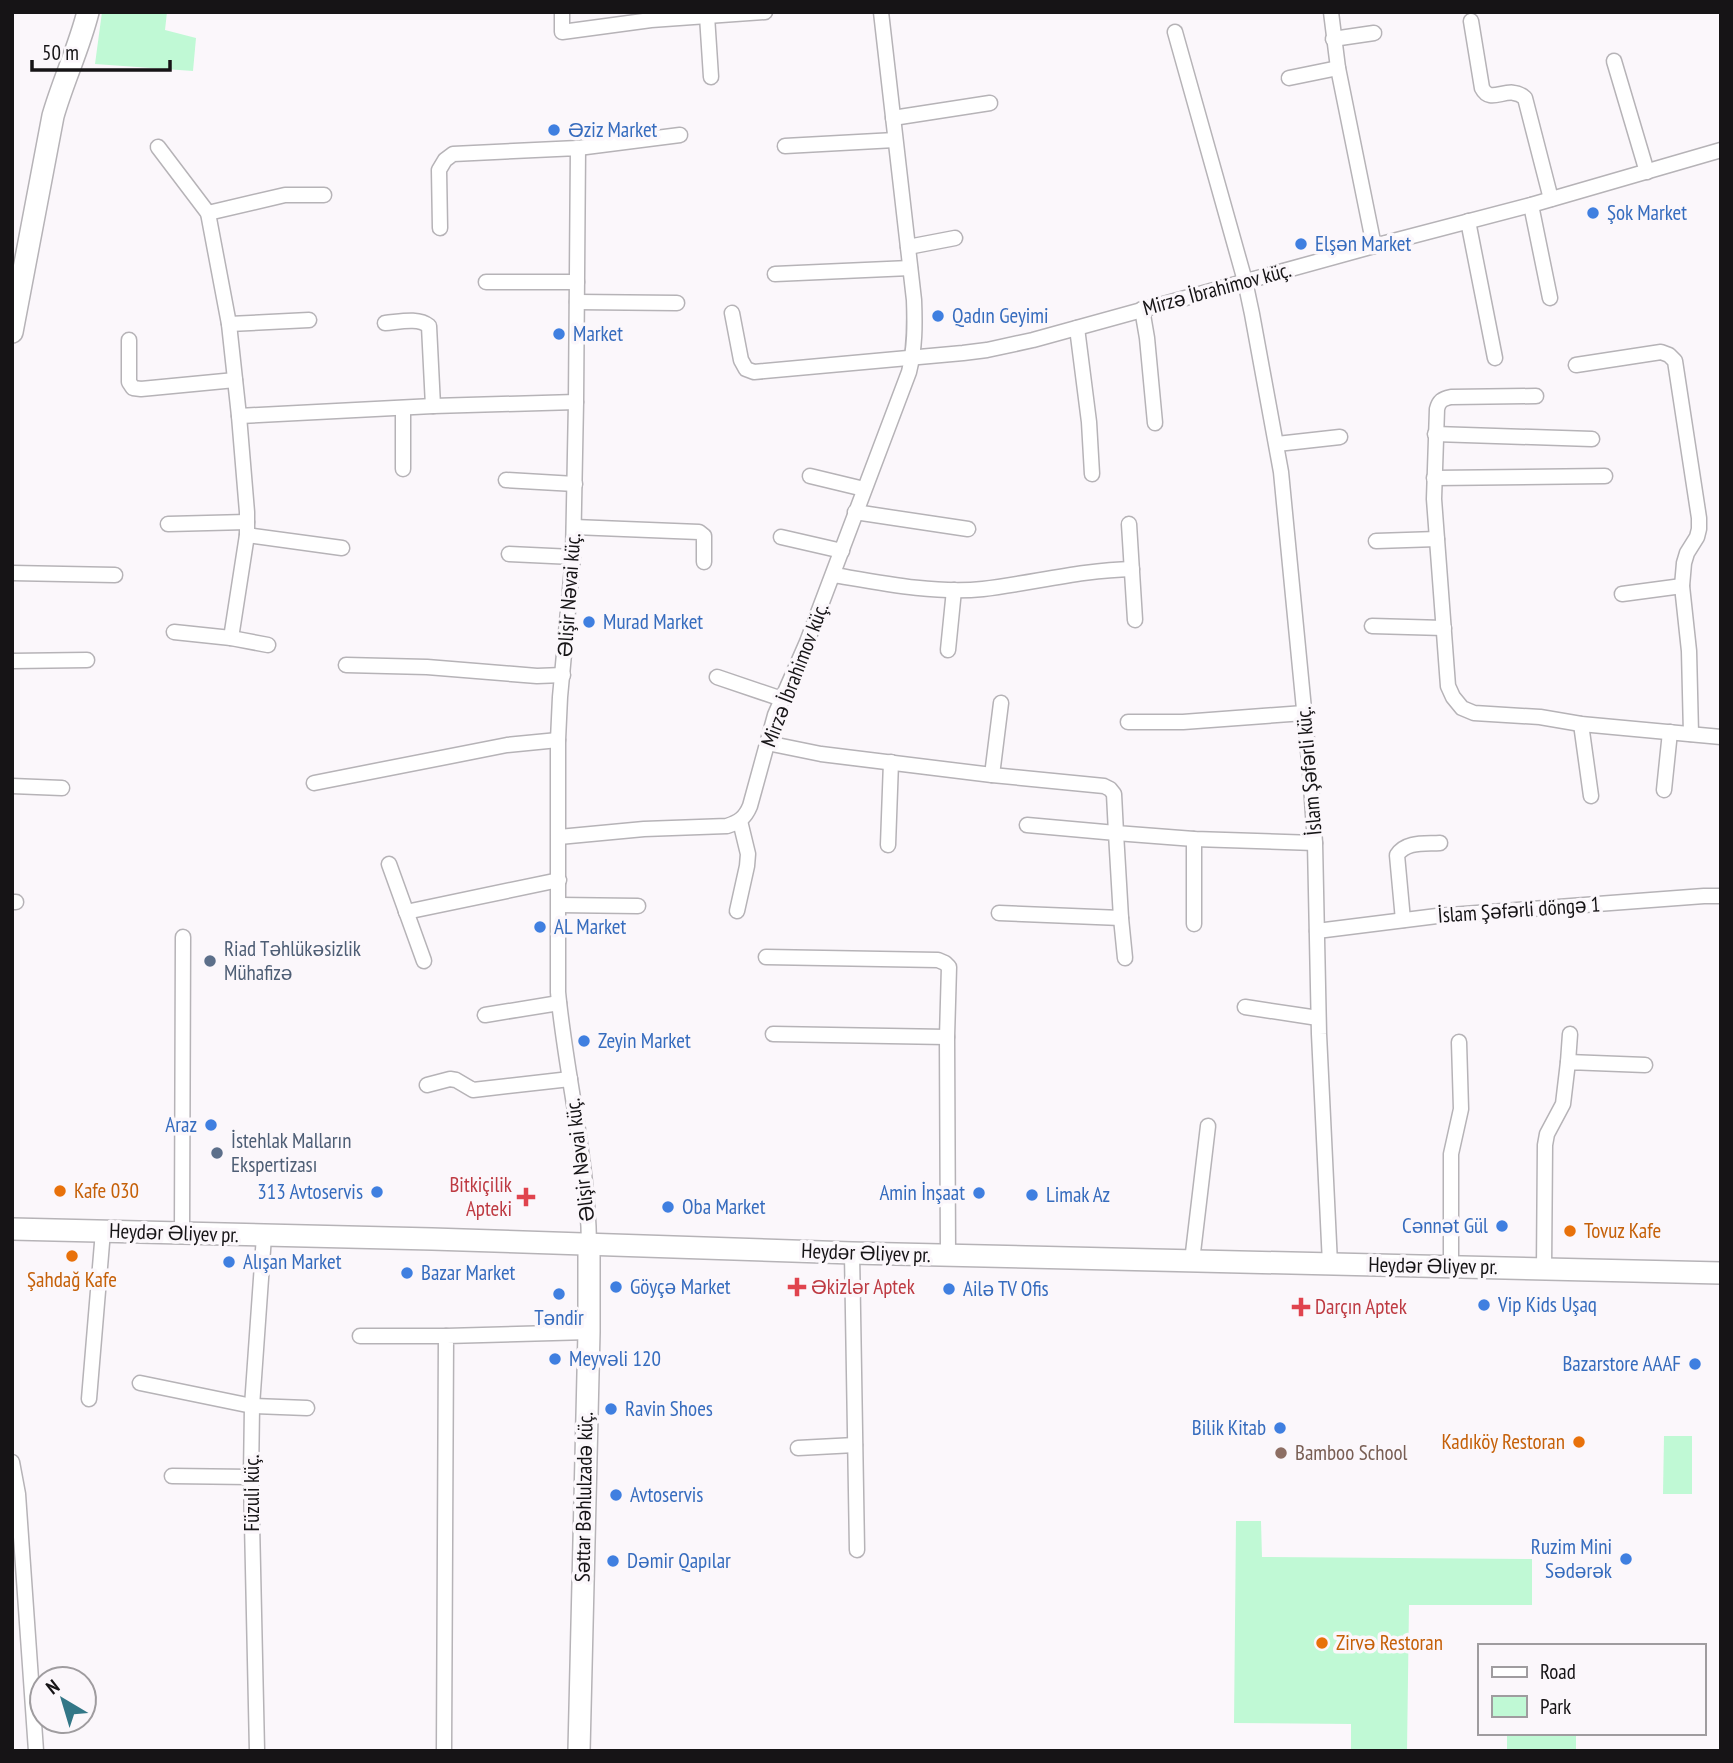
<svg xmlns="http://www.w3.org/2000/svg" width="1733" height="1763" viewBox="0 0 1733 1763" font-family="'PT Sans Narrow',sans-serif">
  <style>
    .green { fill: #c0f9d5 }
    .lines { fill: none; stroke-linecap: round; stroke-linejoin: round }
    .street-casing { stroke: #b6b3b7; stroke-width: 17 }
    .secondary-casing { stroke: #b6b3b7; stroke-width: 24 }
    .street { stroke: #fff; stroke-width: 14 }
    .secondary { stroke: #fff; stroke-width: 21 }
    .shop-dot { fill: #3f7fe0; stroke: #fbf7fb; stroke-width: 2.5 }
    .service-dot { fill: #5c6f8a; stroke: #fbf7fb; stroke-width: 2.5 }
    .food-dot { fill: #e8710a; stroke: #fbf7fb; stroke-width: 2.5 }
    .health-dot { fill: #e0444e; stroke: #fbf7fb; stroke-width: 2.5 }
    .education-dot { fill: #8d6e63; stroke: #fbf7fb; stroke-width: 2.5 }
    .labels { text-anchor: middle; stroke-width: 7; stroke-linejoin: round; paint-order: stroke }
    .shop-label { font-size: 21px; fill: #366cbe; stroke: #fbf7fb; text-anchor: start }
    .street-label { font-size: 21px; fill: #161416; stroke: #fbf7fb }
    .service-label { font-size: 21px; fill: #4e5e75; stroke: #fbf7fb; text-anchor: start }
    .health-label { font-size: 21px; fill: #be3a42; stroke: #fbf7fb; text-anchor: start }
    .food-label { font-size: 21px; fill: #c56008; stroke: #fbf7fb; text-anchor: start }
    .education-label { font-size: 21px; fill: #785e54; stroke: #fbf7fb; text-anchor: start }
  </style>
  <rect width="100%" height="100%" fill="#fbf7fb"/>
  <g class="green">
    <polygon points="102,12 167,12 165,30 196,38 193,71 95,64"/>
    <polygon points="1664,1436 1692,1436 1692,1494 1663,1494"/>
    <polygon points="1236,1521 1261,1521 1262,1557 1532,1559 1532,1605 1409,1605 1407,1751 1351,1751 1351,1724 1234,1723"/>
    <rect x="1507" y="1733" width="69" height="18"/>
  </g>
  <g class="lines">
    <g class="street-casing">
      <g id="street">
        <polyline points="562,12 562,32 651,20 765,12"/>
        <polyline points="1331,12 1338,68 1374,246"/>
        <polyline points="707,16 711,77"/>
        <path d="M 1471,21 L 1482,88 C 1491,106 1508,83 1525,98 L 1551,199"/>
        <polyline points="1175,32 1245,281 1252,314 1281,472 1310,771 1315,843 1319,1034 1330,1264"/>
        <polyline points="1333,39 1374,33"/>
        <polyline points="1614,61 1647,172"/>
        <polyline points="1289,78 1338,68"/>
        <polyline points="893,118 990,103"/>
        <polyline points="785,146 895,140"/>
        <polyline points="158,147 208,213"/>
        <polyline points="578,148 680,135"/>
        <polyline points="324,195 285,195 208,213 229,324 239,416 433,406 576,402"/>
        <polyline points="1531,205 1550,298"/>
        <polyline points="1468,221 1495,358"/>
        <path d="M 440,228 L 439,170 L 445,160 L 453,154 L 578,148 L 576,402 L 573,557 L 560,697 L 558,740 L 558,992 C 566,1076 588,1159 589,1244"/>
        <polyline points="908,247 955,238"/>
        <polyline points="775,274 910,268"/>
        <polyline points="486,282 577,282"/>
        <polyline points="577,302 677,303"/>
        <polyline points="1142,309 1147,338 1155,423"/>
        <polyline points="732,313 741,360 746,369 754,372 963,353 987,350 1033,340 1374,246 1531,205 1721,150"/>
        <path d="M 385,323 C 399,322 418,317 429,326 L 433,406"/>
        <polyline points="229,324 309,320"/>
        <polyline points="1077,328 1089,422 1092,474"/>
        <polyline points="129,340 129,382 133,388 141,389 235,380"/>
        <polyline points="1576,365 1661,352 1669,355 1675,361 1699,518 1699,529 1697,537 1687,553 1684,563 1682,586 1689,651 1691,734"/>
        <path d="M 1536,396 L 1451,397 C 1442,399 1439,401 1437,409 L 1434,499 L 1448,686 L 1453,697 L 1462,708 L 1474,713 L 1540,717 L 1581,724 L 1721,737"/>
        <polyline points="403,408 403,469"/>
        <polyline points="1435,434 1592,439"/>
        <polyline points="1277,444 1340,437"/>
        <polyline points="810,476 864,489"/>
        <polyline points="1434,478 1605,476"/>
        <polyline points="506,480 575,484"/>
        <polyline points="855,512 968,529"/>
        <polyline points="168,524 247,522"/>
        <polyline points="1129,524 1135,620"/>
        <polyline points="574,527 699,532 704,536 704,562"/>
        <polyline points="247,535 342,548"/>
        <polyline points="781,537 842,551"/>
        <polyline points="1376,541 1437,539"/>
        <polyline points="509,554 573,557"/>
        <polyline points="12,573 115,575"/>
        <path d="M 834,575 C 881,583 935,594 983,589 C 1033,583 1082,570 1132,569"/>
        <polyline points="1622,594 1682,586"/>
        <polyline points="1372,626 1444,628"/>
        <polyline points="174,632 231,638 268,645"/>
        <polyline points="231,638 247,535 247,512 239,416"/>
        <polyline points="948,650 954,590"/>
        <polyline points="12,661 87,660"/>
        <polyline points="346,665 427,667 537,676 563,675"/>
        <polyline points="717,677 782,699"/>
        <polyline points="1128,722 1183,722 1304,713"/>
        <polyline points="1581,724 1591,796"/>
        <polyline points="767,743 821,754 992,775 1104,786 1110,789 1114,794 1116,833 1194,839 1315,843"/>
        <polyline points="992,775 1001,703"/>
        <polyline points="314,783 507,745 558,740"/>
        <polyline points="12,786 62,788"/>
        <polyline points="1664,790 1670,732"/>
        <path d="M 559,837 L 644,829 L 727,826 C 739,822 745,818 750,806 L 775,715 L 807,642 L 909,372 C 915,348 915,325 914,300 L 881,12"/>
        <polyline points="888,845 891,762"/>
        <polyline points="389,864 424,961"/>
        <polyline points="12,902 16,902"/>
        <polyline points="559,905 638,906"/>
        <polyline points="737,911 747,866 748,854 740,821"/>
        <polyline points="406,912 559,880"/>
        <polyline points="999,913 1121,918 1116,833 1027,825"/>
        <polyline points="1121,918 1125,958"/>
        <path d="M 1403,920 L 1397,855 C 1406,841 1425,844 1440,843"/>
        <polyline points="1194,924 1194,839"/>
        <polyline points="1317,931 1437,916 1704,896 1721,896"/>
        <polyline points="766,957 938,960 945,963 949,967 947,1037 948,1255"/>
        <polyline points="1245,1007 1318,1018"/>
        <polyline points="485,1015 559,1003"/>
        <polyline points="773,1034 947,1037"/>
        <polyline points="1568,1062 1570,1034"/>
        <polyline points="427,1085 450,1079 456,1080 473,1090 570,1079"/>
        <polyline points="182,1234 183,937"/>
        <polyline points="852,1253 857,1550"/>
        <polyline points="1192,1261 1208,1126"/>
        <polyline points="1451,1267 1451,1154 1461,1109 1459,1042"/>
        <polyline points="1544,1269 1545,1145 1547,1134 1563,1104 1568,1062 1645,1065"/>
        <polyline points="360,1336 446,1336"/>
        <polyline points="140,1383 252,1406 307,1408"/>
        <polyline points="89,1399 103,1231"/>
        <polyline points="798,1448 855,1445"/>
        <polyline points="12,1462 18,1494 36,1751"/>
        <polyline points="172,1476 251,1477"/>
        <polyline points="257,1751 251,1477 252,1406 264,1236"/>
        <polyline points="444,1751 446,1336 589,1332"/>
      </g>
    </g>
    <g class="secondary-casing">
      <g id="secondary">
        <path d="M 12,332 L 53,116 C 63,81 79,48 88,12"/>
        <polyline points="12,1229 432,1239 852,1253 1721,1273"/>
        <polyline points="579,1751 589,1332 589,1244"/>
      </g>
    </g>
    <use href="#street" class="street"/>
    <use href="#secondary" class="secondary"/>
  </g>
  <g class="shop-dot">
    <circle cx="554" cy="130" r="7"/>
    <circle cx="1593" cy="213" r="7"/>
    <circle cx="1301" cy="244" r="7"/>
    <circle cx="938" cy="316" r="7"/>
    <circle cx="559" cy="334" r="7"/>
    <circle cx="589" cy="622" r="7"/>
    <circle cx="540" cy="927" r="7"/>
    <circle cx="584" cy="1041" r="7"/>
    <circle cx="211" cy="1125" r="7"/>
    <circle cx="377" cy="1192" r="7"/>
    <circle cx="979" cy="1193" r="7"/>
    <circle cx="1032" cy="1195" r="7"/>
    <circle cx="668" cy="1207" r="7"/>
    <circle cx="1502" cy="1226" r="7"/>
    <circle cx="229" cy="1262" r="7"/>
    <circle cx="407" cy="1273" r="7"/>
    <circle cx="616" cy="1287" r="7"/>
    <circle cx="949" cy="1289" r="7"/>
    <circle cx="559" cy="1294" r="7"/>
    <circle cx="1484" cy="1305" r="7"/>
    <circle cx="555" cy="1359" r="7"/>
    <circle cx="1695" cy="1364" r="7"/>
    <circle cx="611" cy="1409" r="7"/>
    <circle cx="1280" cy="1428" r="7"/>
    <circle cx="616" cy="1495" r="7"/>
    <circle cx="1626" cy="1559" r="7"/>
    <circle cx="613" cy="1561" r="7"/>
  </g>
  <g class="service-dot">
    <circle cx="210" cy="961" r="7"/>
    <circle cx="217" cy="1153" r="7"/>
  </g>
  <g class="food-dot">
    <circle cx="60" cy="1191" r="7"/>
    <circle cx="1570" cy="1231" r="7"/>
    <circle cx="72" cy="1256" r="7"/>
    <circle cx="1579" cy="1442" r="7"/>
    <circle cx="1322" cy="1643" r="7"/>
  </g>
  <g class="health-dot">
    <path d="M522.5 1186.5h7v7h7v7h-7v7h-7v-7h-7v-7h7z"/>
    <path d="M793.5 1276.5h7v7h7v7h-7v7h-7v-7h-7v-7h7z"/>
    <path d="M1297.5 1296.5h7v7h7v7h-7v7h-7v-7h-7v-7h7z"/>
  </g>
  <circle class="education-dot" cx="1281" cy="1453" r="7"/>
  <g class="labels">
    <g class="shop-label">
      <text x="568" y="137">Əziz Market</text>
      <text x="1607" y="220">Şok Market</text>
      <text x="1315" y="251">Elşən Market</text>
      <text x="952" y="323">Qadın Geyimi</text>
      <text x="573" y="341">Market</text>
      <text x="603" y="629">Murad Market</text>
      <text x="554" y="934">AL Market</text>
      <text x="598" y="1048">Zeyin Market</text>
      <text x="197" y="1132" text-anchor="end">Araz</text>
      <text x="363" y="1199" text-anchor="end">313 Avtoservis</text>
      <text x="965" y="1200" text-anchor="end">Amin İnşaat</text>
      <text x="1046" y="1202">Limak Az</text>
      <text x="682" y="1214">Oba Market</text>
      <text x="1488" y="1233" text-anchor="end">Cənnət Gül</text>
      <text x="243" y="1269">Alışan Market</text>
      <text x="421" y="1280">Bazar Market</text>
      <text x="630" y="1294">Göyçə Market</text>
      <text x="963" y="1296">Ailə TV Ofis</text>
      <text x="1498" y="1312">Vip Kids Uşaq</text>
      <text x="559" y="1325" text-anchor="middle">Təndir</text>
      <text x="569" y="1366">Meyvəli 120</text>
      <text x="1681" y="1371" text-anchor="end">Bazarstore AAAF</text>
      <text x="625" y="1416">Ravin Shoes</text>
      <text x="1266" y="1435" text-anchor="end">Bilik Kitab</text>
      <text x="630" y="1502">Avtoservis</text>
      <text x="1612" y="1554" text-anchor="end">Ruzim Mini<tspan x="1612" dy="24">Sədərək</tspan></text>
      <text x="627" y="1568">Dəmir Qapılar</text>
    </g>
    <g class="street-label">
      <text transform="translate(1217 289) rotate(-15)" y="7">Mirzə İbrahimov küç.</text>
      <text transform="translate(569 595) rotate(-86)" y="7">Əlişir Nəvai küç.</text>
      <text transform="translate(795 675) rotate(-69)" y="7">Mirzə İbrahimov küç.</text>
      <text transform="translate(1309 771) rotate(-95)" y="7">İslam Şəfərli küç.</text>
      <text transform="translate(1519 910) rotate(-4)" y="7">İslam Şəfərli döngə 1</text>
      <text transform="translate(580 1160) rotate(-97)" y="7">Əlişir Nəvai küç.</text>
      <text transform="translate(174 1233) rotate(2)" y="7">Heydər Əliyev pr.</text>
      <text transform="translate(866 1253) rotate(2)" y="7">Heydər Əliyev pr.</text>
      <text transform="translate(1433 1266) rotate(1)" y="7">Heydər Əliyev pr.</text>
      <text transform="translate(252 1493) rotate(-90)" y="7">Füzuli küç.</text>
      <text transform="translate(584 1497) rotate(-89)" y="7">Səttar Bəhlulzadə küç.</text>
    </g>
    <g class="service-label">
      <text x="224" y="956">Riad Təhlükəsizlik<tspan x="224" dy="24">Mühafizə</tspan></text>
      <text x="231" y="1148">İstehlak Malların<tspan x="231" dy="24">Ekspertizası</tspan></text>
    </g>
    <g class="health-label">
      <text x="512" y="1192" text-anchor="end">Bitkiçilik<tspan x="512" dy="24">Apteki</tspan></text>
      <text x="811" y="1294">Əkizlər Aptek</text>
      <text x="1315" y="1314">Darçın Aptek</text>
    </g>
    <g class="food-label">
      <text x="74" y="1198">Kafe 030</text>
      <text x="1584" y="1238">Tovuz Kafe</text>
      <text x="72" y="1287" text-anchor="middle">Şahdağ Kafe</text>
      <text x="1565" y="1449" text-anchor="end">Kadıköy Restoran</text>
      <text x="1336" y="1650">Zirvə Restoran</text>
    </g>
    <g class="education-label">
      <text x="1295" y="1460">Bamboo School</text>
    </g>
  </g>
  <rect width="1733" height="1763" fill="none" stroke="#161416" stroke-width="28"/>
  <rect x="1478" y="1644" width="228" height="91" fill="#fbf7fb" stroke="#9f9c9f" stroke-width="2"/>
  <rect x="1492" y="1667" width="35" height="10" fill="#ffffff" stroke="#9f9c9f" stroke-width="2"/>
  <text x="1540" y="1679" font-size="21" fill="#161416">Road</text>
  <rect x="1492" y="1696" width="35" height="21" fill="#c0f9d5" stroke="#9f9c9f" stroke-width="2"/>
  <text x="1540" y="1714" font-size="21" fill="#161416">Park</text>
  <g transform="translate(63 1700) rotate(322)"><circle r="33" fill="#fbf7fb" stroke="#9f9c9f" stroke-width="2"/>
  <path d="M0-5L12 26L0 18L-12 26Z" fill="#337787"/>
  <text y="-10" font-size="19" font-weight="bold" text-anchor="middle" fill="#161416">N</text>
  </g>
  <path d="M32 60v10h138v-10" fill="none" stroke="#161416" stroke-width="3.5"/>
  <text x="42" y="60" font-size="21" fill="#161416" stroke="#fbf7fb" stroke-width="5" paint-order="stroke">50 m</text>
</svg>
